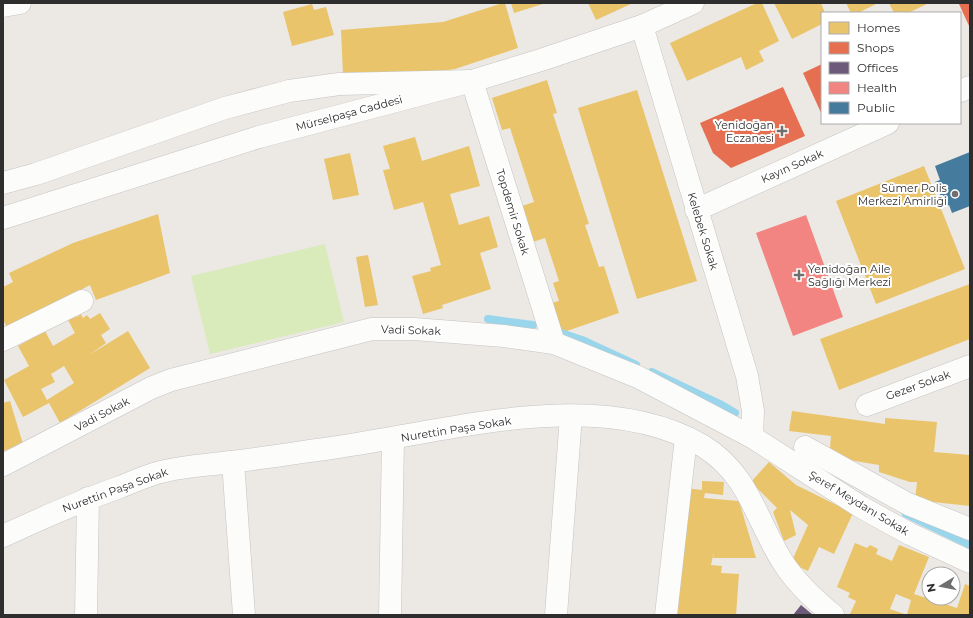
<svg xmlns="http://www.w3.org/2000/svg" width="973" height="618" viewBox="0 0 973 618" font-family="Montserrat,sans-serif">
  <style>
    .pitch { fill: #d9eabb }
    .homes { fill: #e9c46a; fill-rule: evenodd }
    .shops { fill: #e76f51 }
    .offices { fill: #6d597a }
    .health { fill: #f28482 }
    .public { fill: #457b9d }
    .lines { fill: none; stroke-linecap: round; stroke-linejoin: round }
    .stream { stroke: #99d6ec; stroke-width: 8 }
    .minor-casing { stroke: #c5c4c5; stroke-width: 23 }
    .minor { stroke: #fcfcfb; stroke-width: 22 }
    .poi-dot { fill: #706f6e; stroke: #fff; stroke-width: 1.5 }
    .labels { text-anchor: middle; stroke-width: 4; stroke-linejoin: round; paint-order: stroke }
    .street-label { font-size: 11px; fill: #2e2e2e; stroke: #fff }
    .poi-label { font-size: 11px; fill: #2e2e2e; stroke: #fff; text-anchor: end }
  </style>
  <rect width="100%" height="100%" fill="#ece8e4"/>
  <polygon class="pitch" points="325,244 344,322 210,354 191,276"/>
  <g class="homes">
    <polygon points="503,3 505,3 518,48 455,69 428,73 343,75 341,30 443,22"/>
    <polygon points="511,3 546,3 514,13"/>
    <polygon points="588,3 633,3 596,20"/>
    <polygon points="757,3 762,3 779,41 759,51 764,61 746,70 741,57 687,81 670,43"/>
    <polygon points="774,3 821,3 825,13 822,13 822,24 792,39"/>
    <polygon points="846,3 878,3 858,13 851,13"/>
    <polygon points="889,3 929,3 908,13 894,13"/>
    <polygon points="312,4 314,10 326,7 334,35 292,46 283,12"/>
    <polygon points="547,80 557,113 553,114 589,224 585,225 599,267 604,266 619,313 561,333 551,303 559,301 553,283 559,281 545,238 533,242 522,206 534,202 510,128 502,130 492,98"/>
    <polygon points="637,90 697,281 637,299 578,108"/>
    <polygon points="415,137 422,161 469,146 480,186 450,194 459,225 489,216 498,247 480,253 491,289 442,305 443,308 423,314 412,276 431,271 430,268 441,265 423,202 394,210 383,170 390,169 383,146"/>
    <polygon points="350,153 359,195 333,200 324,159"/>
    <polygon points="924,166 965,269 876,304 836,201"/>
    <polygon points="158,214 170,273 96,300 90,285 7,328 3,319 3,287 13,282 9,273 73,243"/>
    <polygon points="368,255 378,305 365,307 356,257"/>
    <polygon points="970,284 970,339 839,390 820,339"/>
    <path d="M 75,313 L 77,317 L 81,314 L 83,318 L 87,315 L 90,319 L 100,313 L 110,329 L 101,335 L 106,343 L 89,355 L 128,331 L 150,368 L 60,423 L 49,403 L 23,417 L 4,380 L 29,366 L 18,346 L 45,331 L 53,346 L 75,333 L 67,318 ZM 64,366 L 74,383 L 47,400 L 41,389 L 55,382 L 51,374 Z"/>
    <polygon points="10,401 23,444 3,451 3,403"/>
    <polygon points="792,411 885,424 885,418 937,422 934,452 970,455 970,506 915,500 917,482 910,482 879,472 879,465 849,460 830,448 831,436 789,431"/>
    <polygon points="769,462 796,485 853,513 834,554 819,547 808,571 791,563 808,525 790,510 796,535 784,541 773,512 777,508 751,482"/>
    <polygon points="702,481 724,482 723,495 705,493 704,498 739,501 756,558 713,558 714,551 711,565 722,566 721,573 739,574 736,615 669,615 685,488 702,490"/>
    <polygon points="855,543 867,548 870,545 878,549 876,554 892,561 899,545 929,557 914,594 957,608 965,584 970,586 970,615 907,615 911,600 896,594 890,609 907,615 850,614 856,601 848,597 850,593 837,587"/>
  </g>
  <g class="shops">
    <polygon points="970,3 970,28 959,4"/>
    <polygon points="822,64 822,115 803,73"/>
    <polygon points="783,87 805,136 731,168 713,153 700,123"/>
  </g>
  <polygon class="offices" points="801,605 813,615 793,615"/>
  <polygon class="health" points="806,215 843,317 793,336 756,233"/>
  <polygon class="public" points="970,152 970,206 952,213 949,205 945,207 935,182 940,180 935,166"/>
  <g class="lines">
    <g class="stream">
      <polyline points="488,319 533,325"/>
      <polyline points="561,333 582,340 636,365"/>
      <polyline points="652,372 720,404 735,413"/>
      <polyline points="906,514 970,545"/>
    </g>
    <g class="minor-casing">
      <g id="minor">
        <polyline points="3,6 20,3"/>
        <polyline points="642,26 747,376 753,411 752,437"/>
        <polyline points="960,91 970,87"/>
        <polyline points="3,183 36,174 225,108 289,91 339,84 472,81 554,343"/>
        <polyline points="696,210 888,123"/>
        <polyline points="3,218 259,137 472,81 541,60 642,26 693,3"/>
        <polyline points="3,340 82,301"/>
        <polyline points="867,405 970,366"/>
        <polyline points="805,447 908,504 970,529"/>
        <polyline points="233,462 244,615"/>
        <polyline points="3,465 151,388 171,380 372,329 414,329 504,336 554,343 638,377 752,437 861,507 910,534 970,562"/>
        <path d="M 3,536 C 42,518 80,501 120,487 C 135,481 150,474 165,471 C 186,466 209,465 230,462 C 266,458 302,452 338,447 C 448,431 600,385 703,446 C 750,475 756,521 784,564 C 797,584 815,600 833,615"/>
        <polyline points="86,615 88,498"/>
        <polyline points="390,615 393,439"/>
        <polyline points="556,615 571,416"/>
        <polyline points="666,615 686,438"/>
      </g>
    </g>
    <use href="#minor" class="minor"/>
  </g>
  <g class="poi-dot">
    <path d="M780 125h4v4h4v4h-4v4h-4v-4h-4v-4h4z"/>
    <circle cx="955" cy="194" r="4"/>
    <path d="M797 269h4v4h4v4h-4v4h-4v-4h-4v-4h4z"/>
  </g>
  <g class="labels">
    <g class="street-label">
      <text transform="translate(349 113) rotate(-15)" y="4">Mürselpaşa Caddesi</text>
      <text transform="translate(792 166) rotate(-24)" y="4">Kayın Sokak</text>
      <text transform="translate(513 212) rotate(73)" y="4">Topdemir Sokak</text>
      <text transform="translate(703 231) rotate(73)" y="4">Kelebek Sokak</text>
      <text transform="translate(411 330) rotate(2)" y="4">Vadi Sokak</text>
      <text transform="translate(918 385) rotate(-20)" y="4">Gezer Sokak</text>
      <text transform="translate(102 414) rotate(-28)" y="4">Vadi Sokak</text>
      <text transform="translate(456 429) rotate(-9)" y="4">Nurettin Paşa Sokak</text>
      <text transform="translate(115 490) rotate(-20)" y="4">Nurettin Paşa Sokak</text>
      <text transform="translate(859 503) rotate(31)" y="4">Şeref Meydanı Sokak</text>
    </g>
    <g class="poi-label">
      <text x="774" y="129">Yenidoğan<tspan x="774" dy="13">Eczanesi</tspan></text>
      <text x="947" y="192">Sümer Polis<tspan x="947" dy="13">Merkezi Amirliği</tspan></text>
      <text x="808" y="273" text-anchor="start">Yenidoğan Aile<tspan x="808" dy="13">Sağlığı Merkezi</tspan></text>
    </g>
  </g>
  <rect width="973" height="618" fill="none" stroke="#2e2e2e" stroke-width="8"/>
  <rect x="821" y="12" width="140" height="112" fill="#ffffff" stroke="#ababab"/>
  <rect x="829" y="22" width="20" height="12" fill="#e9c46a" stroke="#ababab"/>
  <text x="857" y="32" font-size="12" fill="#2e2e2e">Homes</text>
  <rect x="829" y="42" width="20" height="12" fill="#e76f51" stroke="#ababab"/>
  <text x="857" y="52" font-size="12" fill="#2e2e2e">Shops</text>
  <rect x="829" y="62" width="20" height="12" fill="#6d597a" stroke="#ababab"/>
  <text x="857" y="72" font-size="12" fill="#2e2e2e">Offices</text>
  <rect x="829" y="82" width="20" height="12" fill="#f28482" stroke="#ababab"/>
  <text x="857" y="92" font-size="12" fill="#2e2e2e">Health</text>
  <rect x="829" y="102" width="20" height="12" fill="#457b9d" stroke="#ababab"/>
  <text x="857" y="112" font-size="12" fill="#2e2e2e">Public</text>
  <g transform="translate(941 586) rotate(260)"><circle r="19" fill="#ffffff" stroke="#ababab"/>
  <path d="M0-3L7 15L0 10L-7 15Z" fill="#706f6e"/>
  <text y="-6" font-size="11" font-weight="bold" text-anchor="middle" fill="#2e2e2e">N</text>
  </g>
</svg>
